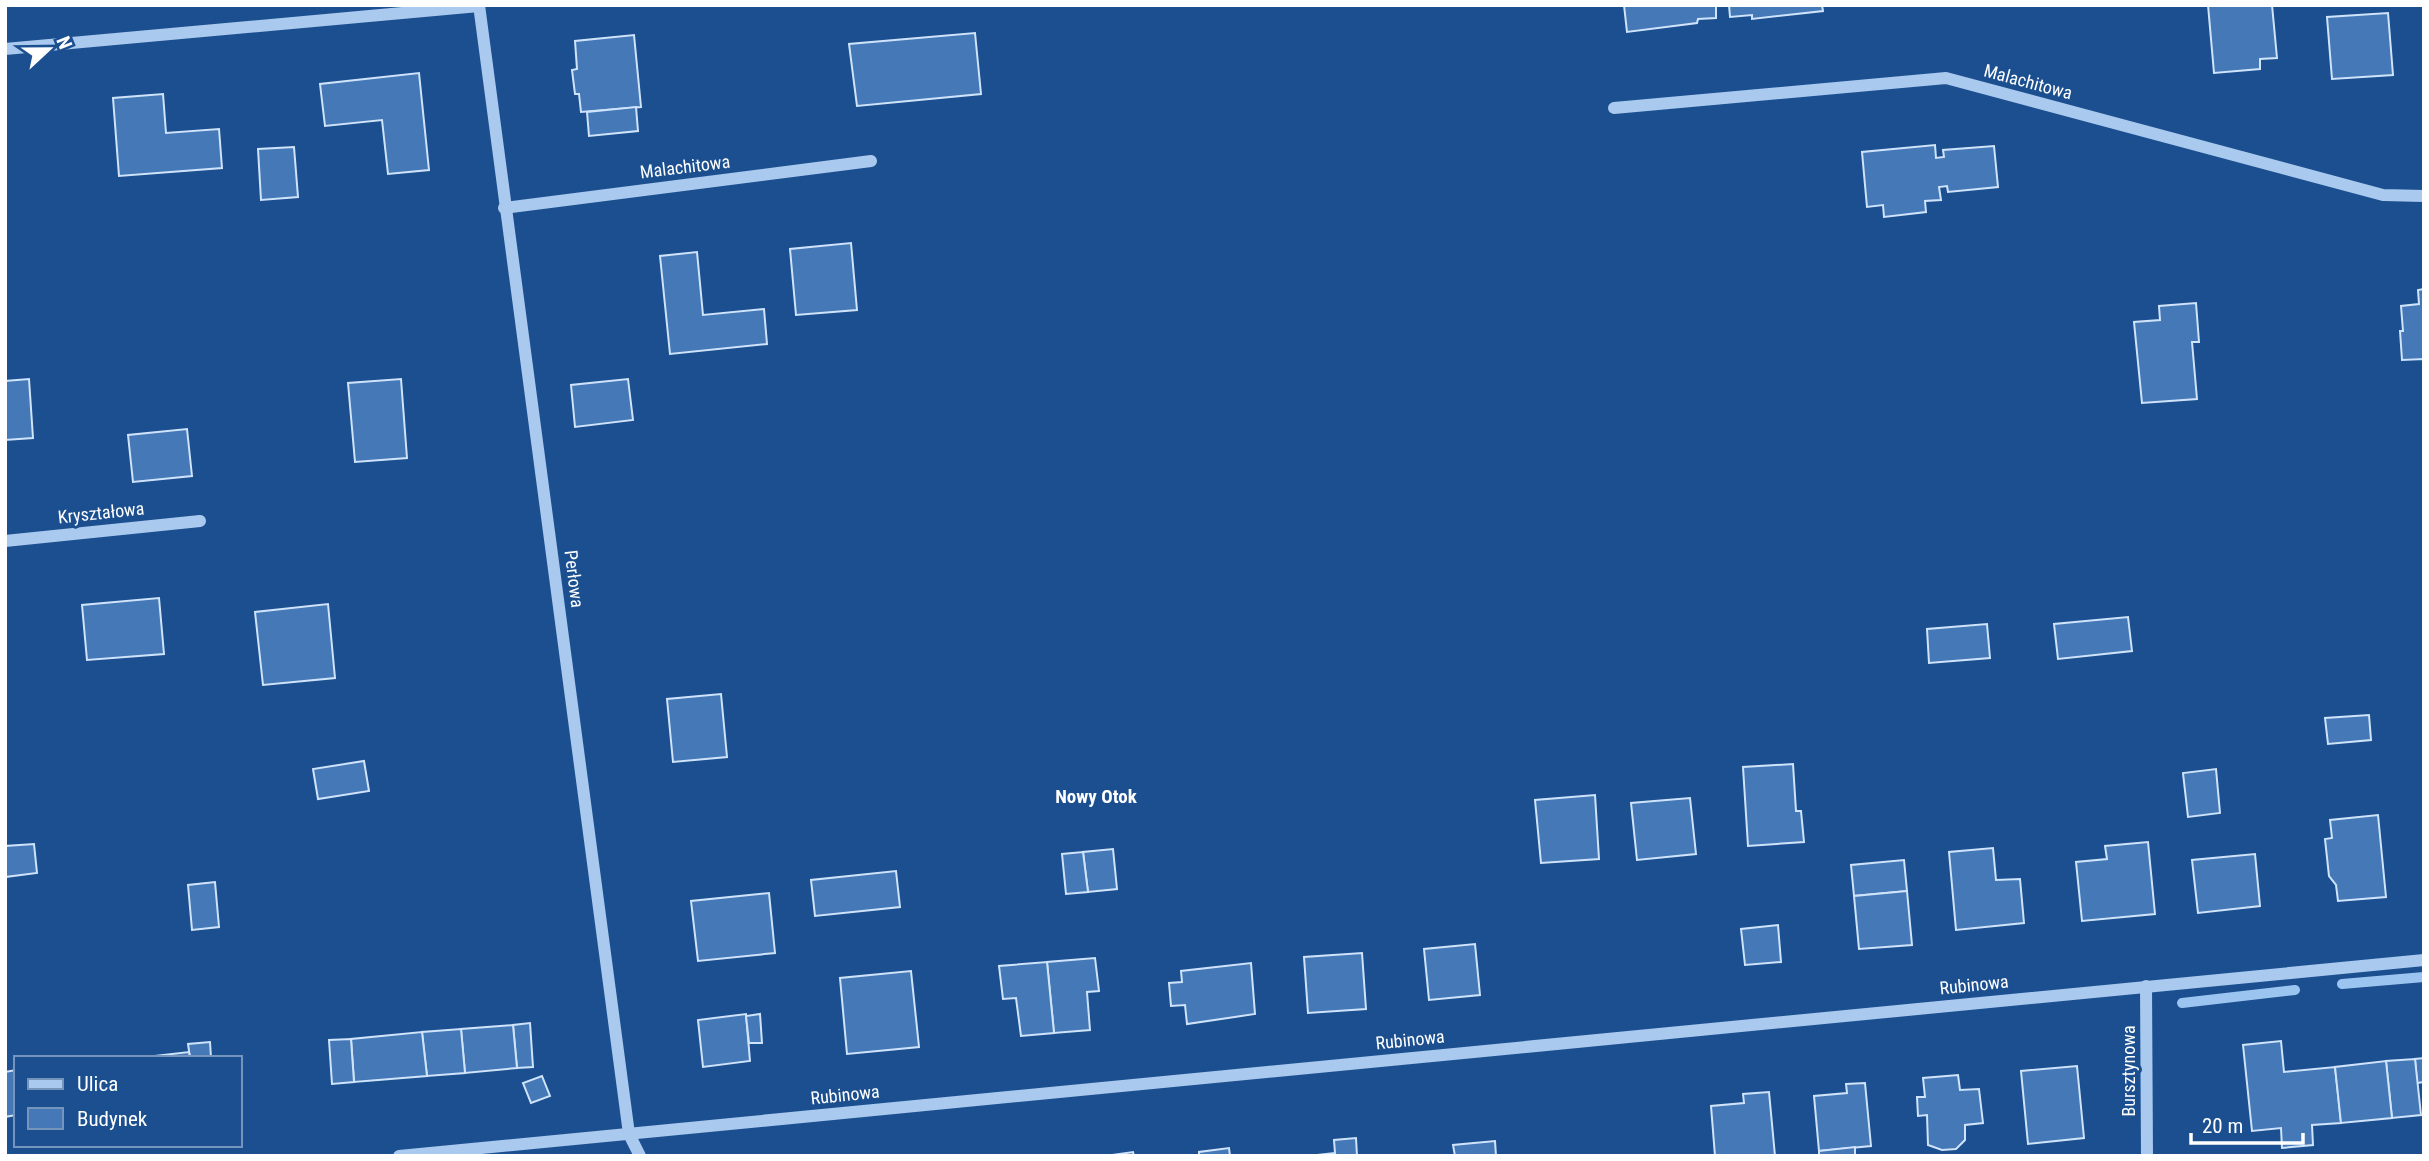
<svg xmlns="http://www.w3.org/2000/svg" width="2429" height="1161" viewBox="0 0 2429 1161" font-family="'Roboto Condensed',sans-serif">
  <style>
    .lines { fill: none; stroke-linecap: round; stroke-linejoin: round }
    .stream { stroke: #9cc4f0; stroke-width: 10 }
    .building { fill: #4478b7; stroke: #cfe3fa; stroke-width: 2 }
    .minor { stroke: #a9c9ee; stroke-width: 12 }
    .labels { text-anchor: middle; stroke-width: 6; stroke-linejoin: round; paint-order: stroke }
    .street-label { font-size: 18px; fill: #fff; stroke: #1b4f8f }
    .neighbourhood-label { font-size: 19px; font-weight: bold; fill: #fff; stroke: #1b4f8f }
  </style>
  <rect width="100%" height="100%" fill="#1b4f8f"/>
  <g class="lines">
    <g class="stream">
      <polyline points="2342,984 2424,977"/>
      <polyline points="2182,1003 2295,990"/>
    </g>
  </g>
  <g class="building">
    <polygon points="1624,5 1716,5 1716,18 1698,19 1697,23 1627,32"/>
    <polygon points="1729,5 1822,5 1823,11 1752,19 1752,15 1730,17"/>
    <polygon points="2208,5 2272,5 2277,58 2260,59 2260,69 2214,73"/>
    <polygon points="2388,13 2393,75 2332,79 2327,17"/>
    <polygon points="975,33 981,94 857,106 849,44"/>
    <polygon points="634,35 641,107 581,112 579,94 575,94 572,70 577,69 575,41"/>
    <polygon points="419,73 429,170 388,174 382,120 325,126 320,84"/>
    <polygon points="163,94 166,133 219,129 222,168 119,176 113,98"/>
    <polygon points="636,107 638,131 589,136 587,112"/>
    <polygon points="1935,145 1936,158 1944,157 1943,150 1994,146 1998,187 1948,192 1947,186 1939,187 1941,200 1925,201 1926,212 1884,217 1883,205 1867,207 1862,152"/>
    <polygon points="294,147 298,197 261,200 258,149"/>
    <polygon points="851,243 857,310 796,315 790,249"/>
    <polygon points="697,252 703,315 764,309 767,344 670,354 660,256"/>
    <polygon points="2424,289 2424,361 2424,359 2402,360 2400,331 2403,331 2401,306 2419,304 2418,290"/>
    <polygon points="2196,303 2199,342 2192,342 2197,399 2142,403 2134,322 2160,320 2159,306"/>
    <polygon points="29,379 33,438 5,440 5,381"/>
    <polygon points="401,379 407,458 355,462 348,383"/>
    <polygon points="628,379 633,420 575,427 571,385"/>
    <polygon points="187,429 192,476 133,482 128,435"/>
    <polygon points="159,598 164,654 87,660 82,605"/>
    <polygon points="328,604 335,678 263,685 255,612"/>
    <polygon points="2128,617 2132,651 2058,659 2054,624"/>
    <polygon points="1987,624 1990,658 1929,663 1927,629"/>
    <polygon points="721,694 727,757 673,762 667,699"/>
    <polygon points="2369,715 2371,740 2328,744 2325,718"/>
    <polygon points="364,761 369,791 318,799 313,769"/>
    <polygon points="1793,764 1796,811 1801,811 1804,842 1748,846 1743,767"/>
    <polygon points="2216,769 2220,813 2188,817 2183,773"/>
    <polygon points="1595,795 1599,859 1541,863 1535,800"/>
    <polygon points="1690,798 1696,854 1637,860 1631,803"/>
    <polygon points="2378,815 2386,897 2338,901 2336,885 2329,876 2325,839 2332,838 2330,820"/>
    <polygon points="2148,842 2155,914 2082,921 2076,862 2107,859 2105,846"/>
    <polygon points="34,844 37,873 5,877 5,846"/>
    <polygon points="1993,848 1996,880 2020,879 2024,923 1956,930 1949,852"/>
    <polygon points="1113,849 1117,889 1088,892 1083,852"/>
    <polygon points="1083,852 1088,892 1066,894 1062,854"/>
    <polygon points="2255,854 2260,906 2198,913 2192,860"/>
    <polygon points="1904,860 1907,891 1854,896 1851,865"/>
    <polygon points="896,871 900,907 815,916 811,880"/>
    <polygon points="215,882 219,927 192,930 188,885"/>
    <polygon points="1907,891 1912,945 1859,949 1854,896"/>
    <polygon points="769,893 775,953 698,961 691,901"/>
    <polygon points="1778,925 1781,962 1745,965 1741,929"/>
    <polygon points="1475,944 1480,995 1429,1000 1424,949"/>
    <polygon points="1362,953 1366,1009 1308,1013 1304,957"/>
    <polygon points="1095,958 1099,991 1087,992 1090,1030 1054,1033 1047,962"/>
    <polygon points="1047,962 1054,1033 1021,1036 1016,998 1003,999 999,966"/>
    <polygon points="1251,963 1255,1014 1187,1024 1185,1005 1171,1006 1169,983 1182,982 1181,971"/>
    <polygon points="911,971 919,1047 847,1054 840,978"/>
    <polygon points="746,1014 750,1061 703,1067 698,1020"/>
    <polygon points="760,1014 762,1043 749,1043 746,1016"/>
    <polygon points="530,1023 533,1067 517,1068 513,1025"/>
    <polygon points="513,1025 517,1068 465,1073 461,1029"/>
    <polygon points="461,1029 465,1073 427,1076 422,1032"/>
    <polygon points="422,1032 427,1076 354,1082 351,1039"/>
    <polygon points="351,1039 354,1082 332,1084 329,1040"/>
    <polygon points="2281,1041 2284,1072 2335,1067 2341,1123 2312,1125 2313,1145 2282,1148 2281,1128 2252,1131 2243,1045"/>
    <polygon points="210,1042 211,1058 190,1058 188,1044"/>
    <polygon points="189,1052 190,1058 137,1058"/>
    <polygon points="2424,1058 2424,1082 2417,1083 2415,1059"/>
    <polygon points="2415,1059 2421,1115 2392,1118 2386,1061"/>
    <polygon points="2386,1061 2392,1118 2341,1123 2335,1067"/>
    <polygon points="2077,1066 2084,1138 2028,1144 2021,1071"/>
    <polygon points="16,1070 16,1115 5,1117 5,1072"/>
    <polygon points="1958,1075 1960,1090 1979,1089 1983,1123 1965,1125 1965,1140 1956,1149 1942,1150 1928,1145 1927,1115 1918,1116 1917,1097 1925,1097 1923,1078"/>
    <polygon points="542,1076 550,1096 531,1103 523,1083"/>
    <polygon points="1865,1083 1871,1146 1819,1151 1814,1096 1847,1093 1846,1084"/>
    <polygon points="1769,1092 1775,1156 1715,1156 1711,1106 1744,1103 1743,1094"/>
    <polygon points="1356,1138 1357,1156 1308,1156 1335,1153 1334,1140"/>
    <polygon points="1495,1141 1496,1156 1455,1156 1453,1145"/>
    <polygon points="1855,1147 1855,1156 1819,1156 1819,1151"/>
    <polygon points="1229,1148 1230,1156 1199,1156 1199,1152"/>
    <polygon points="1133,1152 1134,1156 1105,1156"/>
  </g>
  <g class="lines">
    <g class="minor">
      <polyline points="479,5 629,1134 640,1156"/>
      <polyline points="5,49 479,6"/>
      <polyline points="1614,108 1946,78 2383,195 2424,196"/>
      <polyline points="504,208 871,161"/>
      <polyline points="5,541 200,521"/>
      <polyline points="2146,986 2147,1156"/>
      <polyline points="399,1156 2424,960"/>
    </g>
  </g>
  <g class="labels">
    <g class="street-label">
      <text transform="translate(2028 82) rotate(15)" y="6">Malachitowa</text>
      <text transform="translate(685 167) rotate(-7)" y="6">Malachitowa</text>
      <text transform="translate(101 513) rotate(-6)" y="6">Kryształowa</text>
      <text transform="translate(574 579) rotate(83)" y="6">Perłowa</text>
      <text transform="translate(1974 985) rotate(-6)" y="6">Rubinowa</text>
      <text transform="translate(1410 1040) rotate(-6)" y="6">Rubinowa</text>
      <text transform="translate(2129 1071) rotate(-90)" y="6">Bursztynowa</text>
      <text transform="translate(845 1095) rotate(-6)" y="6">Rubinowa</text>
    </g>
    <g class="neighbourhood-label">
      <text x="1096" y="803">Nowy Otok</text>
    </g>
  </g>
  <rect width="2429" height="1161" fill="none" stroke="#ffffff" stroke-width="14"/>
  <rect x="14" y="1056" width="228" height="91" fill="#1b4f8f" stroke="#7695bc" stroke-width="2"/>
  <rect x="28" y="1079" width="35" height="10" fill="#a9c9ee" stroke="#7695bc" stroke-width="2"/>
  <text x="77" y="1091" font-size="21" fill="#ffffff">Ulica</text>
  <rect x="28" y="1108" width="35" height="21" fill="#4478b7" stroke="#7695bc" stroke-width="2"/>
  <text x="77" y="1126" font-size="21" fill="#ffffff">Budynek</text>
  <g transform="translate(49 49) rotate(68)" stroke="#1b4f8f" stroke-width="5" paint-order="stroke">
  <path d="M0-5L12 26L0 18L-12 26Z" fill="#ffffff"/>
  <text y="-10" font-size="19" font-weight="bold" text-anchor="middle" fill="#ffffff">N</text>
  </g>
  <path d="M2191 1133v10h112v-10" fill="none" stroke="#ffffff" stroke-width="3.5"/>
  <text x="2202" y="1133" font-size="21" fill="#ffffff" stroke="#1b4f8f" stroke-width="5" paint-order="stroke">20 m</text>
</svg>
